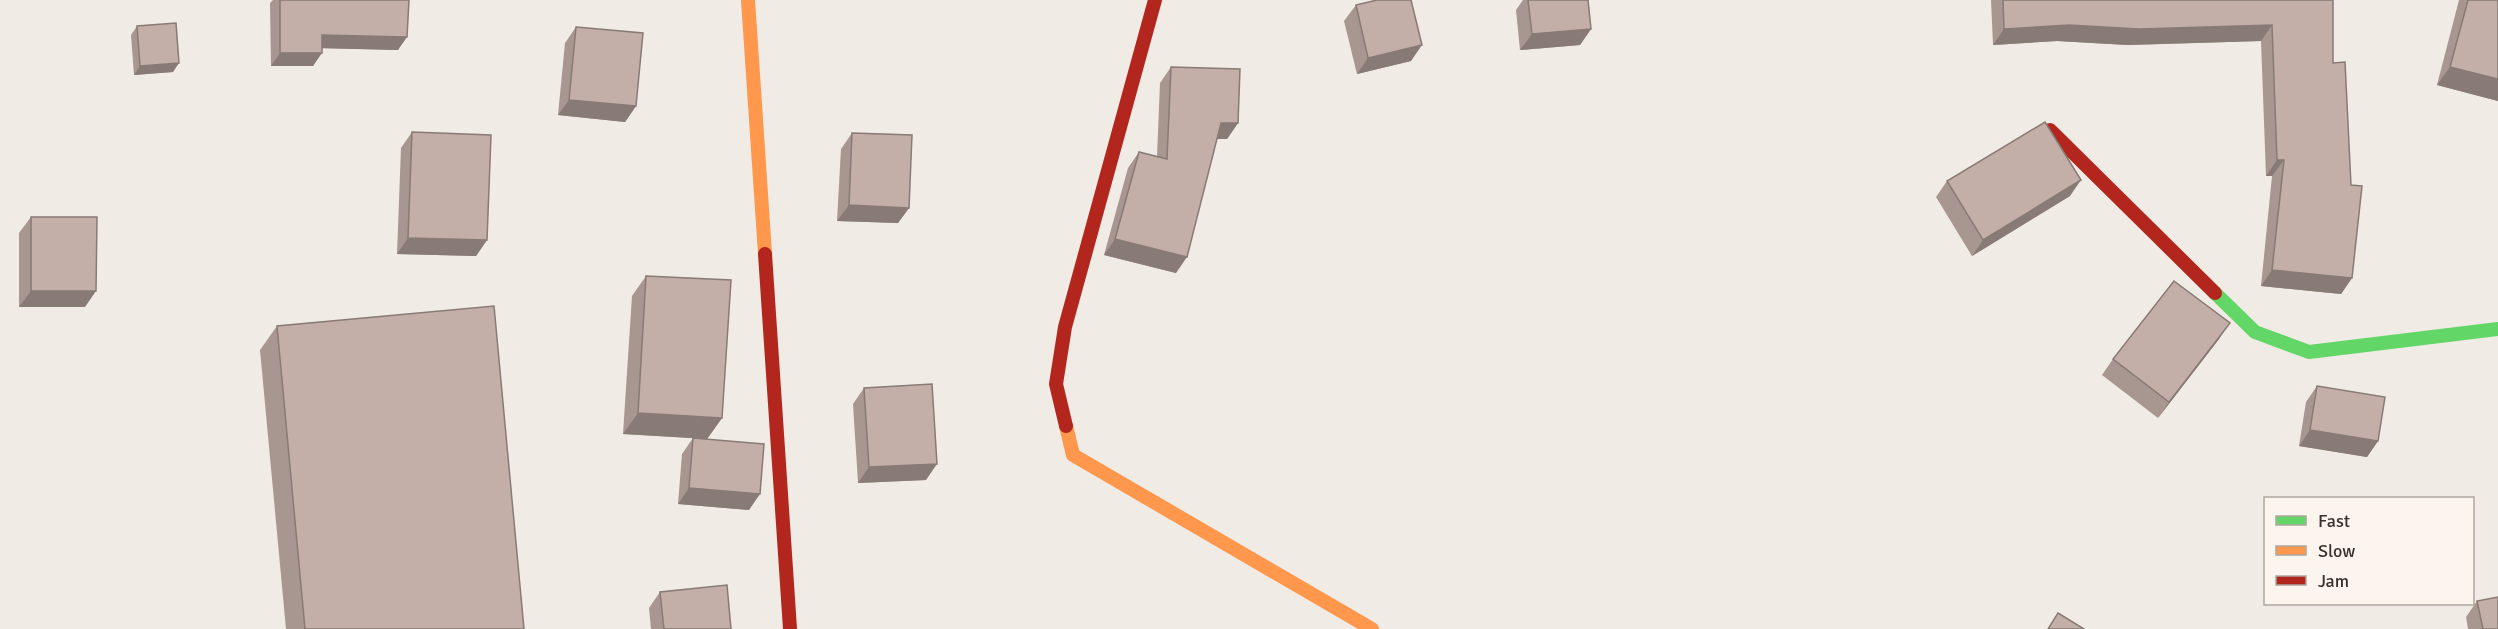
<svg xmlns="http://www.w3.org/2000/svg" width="2498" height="629" viewBox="0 0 2498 629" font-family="Signika,sans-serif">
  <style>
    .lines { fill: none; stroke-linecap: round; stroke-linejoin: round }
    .fast { stroke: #63d668; stroke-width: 14 }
    .slow { stroke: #ff974d; stroke-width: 14 }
    .jam { stroke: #b3261e; stroke-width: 14 }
    .wall { fill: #a89690 }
    .shaded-wall { fill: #887a75 }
    .building { fill: #c3afa7; stroke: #887a75; stroke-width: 1.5 }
  </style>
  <rect width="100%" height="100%" fill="#f0ebe5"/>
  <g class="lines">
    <polyline class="fast" points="2215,293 2255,332 2309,352 2498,329"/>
    <g class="slow">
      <polyline points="748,0 765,254"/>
      <polyline points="1066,426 1073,455 1372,629"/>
    </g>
    <g class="jam">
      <polyline points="2050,130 2215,293"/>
      <polyline points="765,254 790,629"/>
      <polyline points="1066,426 1056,384 1065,327 1155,0"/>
    </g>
  </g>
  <g class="wall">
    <polygon points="273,0 409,0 398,50 322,48 313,66 271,66 270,3"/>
    <polygon points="1523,0 1588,0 1591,29 1580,45 1520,50 1516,10"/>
    <polygon points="1991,0 2333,0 2333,63 2352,278 2341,294 2261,286 2272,176 2266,176 2261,41 2128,45 2057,41 1993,45"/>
    <polygon points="2459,0 2498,0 2498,101 2437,85"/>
    <polygon points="1356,5 1411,61 1357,74 1344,21"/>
    <polygon points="137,26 173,72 134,75 131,35"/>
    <polygon points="576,27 636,106 625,122 558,115 565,43"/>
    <polygon points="1171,67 1238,123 1227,139 1217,139 1176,273 1104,255 1128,168 1139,152 1157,157 1160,83"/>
    <polygon points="412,132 487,240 476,256 397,254 401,148"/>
    <polygon points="852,133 909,208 898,223 837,221 841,149"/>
    <polygon points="1947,181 2070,196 1972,256 1936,197"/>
    <polygon points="31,217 85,307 19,307 19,233"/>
    <polygon points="646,276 722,418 707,439 749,510 678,504 682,454 693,438 623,434 632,296"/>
    <polygon points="277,326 524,629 286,629 260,350"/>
    <polygon points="2219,339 2158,418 2102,375 2113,359"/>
    <polygon points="2317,386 2378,441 2367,457 2299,446 2306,402"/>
    <polygon points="864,388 926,480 858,483 853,404"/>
    <polygon points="660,592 731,629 651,629 649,608"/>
    <polygon points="2477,601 2498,629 2468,629 2466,617"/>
  </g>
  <g class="shaded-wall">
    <polygon points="2069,25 2272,25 2261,41 2128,45 2057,41 1993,45 2004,29"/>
    <polygon points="1591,29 1580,45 1520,50 1532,34"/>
    <polygon points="322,35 407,37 398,50 313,48"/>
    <polygon points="1422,45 1411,61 1357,74 1368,58"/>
    <polygon points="280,53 322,53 313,66 271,66"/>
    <polygon points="179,63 173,72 134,75 140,66"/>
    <polygon points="2450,67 2498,79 2498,101 2437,85"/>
    <polygon points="569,100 636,106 625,122 558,115"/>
    <polygon points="1221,123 1238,123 1227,139 1210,139"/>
    <polygon points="2277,160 2284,160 2272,176 2266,176"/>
    <polygon points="2081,180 2070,196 1972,256 1983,240"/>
    <polygon points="849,205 909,208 898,223 837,221"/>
    <polygon points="408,238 487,240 476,256 397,254"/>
    <polygon points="1115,239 1187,257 1176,273 1104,255"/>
    <polygon points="2272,270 2352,278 2341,294 2261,286"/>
    <polygon points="31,291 96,291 85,307 19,307"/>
    <polygon points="2230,323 2219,339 2158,418 2169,402"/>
    <polygon points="638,413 722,418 707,439 623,434"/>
    <polygon points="2310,430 2378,441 2367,457 2299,446"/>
    <polygon points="937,464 926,480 858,483 869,467"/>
    <polygon points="689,488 760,494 749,510 678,504"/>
  </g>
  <g class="building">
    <polygon points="280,0 409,0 407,37 322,35 322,53 280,53"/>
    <polygon points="1377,0 1411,0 1422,45 1368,58 1356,5"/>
    <polygon points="1528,0 1588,0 1591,29 1532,34"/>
    <polygon points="2003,0 2333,0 2333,63 2345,62 2351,185 2362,186 2352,278 2272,270 2284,160 2277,160 2272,25 2139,29 2069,25 2004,29"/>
    <polygon points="2468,0 2498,0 2498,79 2450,67"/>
    <polygon points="176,23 179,63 140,66 137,26"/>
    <polygon points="576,27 643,33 636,106 569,100"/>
    <polygon points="1171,67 1240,69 1238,123 1221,123 1187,257 1115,239 1139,152 1167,159"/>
    <polygon points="2045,122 2081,180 1983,240 1947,181"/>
    <polygon points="412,132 491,135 487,240 408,238"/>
    <polygon points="852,133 912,135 909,208 849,205"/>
    <polygon points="31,217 97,217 96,291 31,291"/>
    <polygon points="646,276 731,280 722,418 638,413"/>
    <polygon points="2174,281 2230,323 2169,402 2113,359"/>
    <polygon points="494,306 524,629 305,629 277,326"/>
    <polygon points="932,384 937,464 869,467 864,388"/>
    <polygon points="2317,386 2385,397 2378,441 2310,430"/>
    <polygon points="693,438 764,444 760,494 689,488"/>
    <polygon points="727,585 731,629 664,629 660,592"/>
    <polygon points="2498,597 2498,629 2483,629 2477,601"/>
    <polygon points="2058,613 2084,629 2048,629"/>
  </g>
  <rect x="2264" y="497" width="210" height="108" fill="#fbf5ee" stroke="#aea6a0" stroke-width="1.5"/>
  <rect x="2276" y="516" width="30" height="9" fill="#63d668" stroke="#aea6a0" stroke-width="1.5"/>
  <text x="2318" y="527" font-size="18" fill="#3b302b">Fast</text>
  <rect x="2276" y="546" width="30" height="9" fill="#ff974d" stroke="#aea6a0" stroke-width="1.5"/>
  <text x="2318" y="557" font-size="18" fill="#3b302b">Slow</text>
  <rect x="2276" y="576" width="30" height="9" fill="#b3261e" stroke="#aea6a0" stroke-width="1.5"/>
  <text x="2318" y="587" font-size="18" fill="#3b302b">Jam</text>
</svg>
